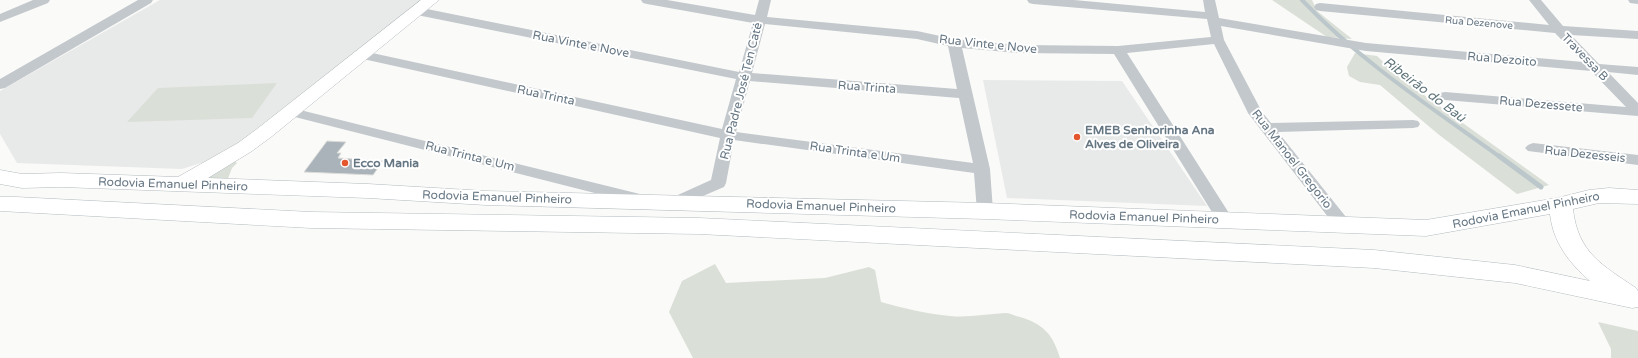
<svg xmlns="http://www.w3.org/2000/svg" width="1638" height="358" viewBox="0 0 1638 358" font-family="'Varela Round',sans-serif">
  <style>
    .built { fill: #e8e9e9 }
    .green { fill: #dadfd7 }
    .lines { fill: none; stroke-linecap: round; stroke-linejoin: round }
    .stream-far1 { stroke: #bbc7cb; stroke-width: 4 }
    .stream { stroke: #bbc7cb; stroke-width: 5 }
    .building { fill: #aab3b9; stroke: #dcdcda }
    .secondary-casing { stroke: #b3babf; stroke-width: 1 }
    .minor { fill: #c3c8cc; fill-rule: evenodd }
    .secondary { fill: #fff; fill-rule: evenodd }
    .poi-dot { fill: #e4572e; stroke: #fff; stroke-width: 1.5 }
    .labels { text-anchor: middle; stroke-width: 4; stroke-linejoin: round; paint-order: stroke }
    .far-street-label { font-size: 10px; fill: #657683; stroke: #fff }
    .street-label { font-size: 12px; fill: #657683; stroke: #fff }
    .poi-label { font-size: 12px; font-weight: bold; fill: #657683; stroke: #fff; text-anchor: start }
    .water-label { font-size: 13px; font-style: italic; fill: #60757c; stroke: #fff }
  </style>
  <rect width="100%" height="100%" fill="#fafaf8"/>
  <g class="built">
    <polygon points="160,0 423,0 237,148 210,160 182,169 17,163 0,134 0,91"/>
    <polygon points="983,80 1122,81 1207,206 1007,198"/>
  </g>
  <g class="green">
    <polygon points="1272,0 1312,0 1317,11 1352,39 1327,37"/>
    <polygon points="1355,53 1377,56 1399,77 1549,185 1517,194 1438,134 1380,85 1360,82 1349,76 1347,67"/>
    <polygon points="277,83 252,118 127,122 158,88"/>
    <polygon points="235,161 237,163 232,168 227,181 202,179"/>
    <path d="M 715,264 L 726,283 L 825,278 L 869,267 L 875,270 L 881,302 C 903,308 926,314 950,316 C 968,318 986,314 1005,313 C 1010,313 1015,316 1020,317 C 1043,324 1053,334 1060,358 L 693,358 L 669,312 L 682,281 Z"/>
    <polygon points="1598,322 1638,331 1638,358 1611,358 1611,349"/>
  </g>
  <g class="lines">
    <path class="stream-far1" d="M 1302,0 C 1360,61 1432,108 1500,157"/>
    <polyline class="stream" points="1499,156 1541,187"/>
  </g>
  <polygon class="building" points="327,141 346,142 337,153 341,153 338,158 383,161 373,175 304,172"/>
  <g class="lines">
    <g class="secondary-casing">
      <path id="secondary" d="M 421,0 L 439,0 L 271,137 L 252,151 L 208,178 L 368,184 L 486,191 L 985,203 L 1426,220 L 1557,198 L 1589,190 L 1609,188 L 1638,190 L 1638,204 L 1599,203 L 1573,209 C 1578,253 1602,265 1636,288 L 1638,291 L 1638,307 L 1632,308 L 1515,283 L 1374,268 L 699,234 L 311,228 L 0,211 L 0,197 L 16,197 L 311,212 L 699,218 L 1374,250 L 1515,265 L 1590,281 C 1569,263 1553,242 1550,214 L 1426,236 L 985,219 L 486,205 L 368,198 L 61,187 L 22,188 L 0,184 L 0,170 L 22,174 L 61,173 L 178,177 L 238,143 L 257,129 Z"/>
    </g>
    <g class="minor">
      <polygon points="33,0 50,0 48,3 0,22 0,14"/>
      <polygon points="138,0 153,0 151,3 5,88 0,89 0,79"/>
      <path d="M 641,0 L 667,0 L 755,15 L 759,0 L 771,0 L 767,17 L 917,31 L 954,39 L 1019,45 L 1118,46 L 1211,37 L 1207,19 L 1033,4 L 1029,3 L 1027,0 L 1074,0 L 1205,12 L 1203,0 L 1215,0 L 1219,18 L 1366,43 L 1583,62 L 1555,33 L 1320,11 L 1316,10 L 1314,7 L 1316,4 L 1320,3 L 1549,25 L 1529,0 L 1541,0 L 1563,26 L 1638,31 L 1638,39 L 1571,35 L 1599,64 L 1638,67 L 1638,75 L 1608,72 L 1638,103 L 1638,116 L 1445,100 L 1440,99 L 1438,96 L 1440,93 L 1445,92 L 1626,107 L 1591,71 L 1366,51 L 1221,26 L 1224,40 L 1262,112 L 1271,123 L 1413,120 L 1418,121 L 1420,124 L 1418,127 L 1413,128 L 1278,132 L 1350,222 L 1353,226 L 1350,230 L 1344,232 L 1338,230 L 1248,113 L 1214,44 L 1127,53 L 1234,221 L 1232,225 L 1226,227 L 1220,225 L 1114,54 L 1019,53 L 962,48 L 990,169 L 993,211 L 991,215 L 985,216 L 979,215 L 977,211 L 974,173 L 734,140 L 726,183 L 724,187 L 675,208 L 669,207 L 667,203 L 669,199 L 711,180 L 720,138 L 363,59 L 358,58 L 356,55 L 358,52 L 363,51 L 722,129 L 736,79 L 417,15 L 413,14 L 411,11 L 413,8 L 417,7 L 739,72 L 753,23 L 647,4 L 643,3 ZM 765,24 L 917,39 L 948,46 L 957,89 L 752,73 ZM 750,81 L 959,98 L 973,163 L 736,132 Z"/>
      <polygon points="1628,0 1638,0 1638,4 1630,3"/>
      <polygon points="292,108 648,196 650,200 648,204 642,205 287,115 285,112 287,109"/>
      <polygon points="1533,143 1638,155 1638,165 1528,151 1525,148 1528,145"/>
    </g>
    <use href="#secondary" class="secondary"/>
  </g>
  <g class="poi-dot">
    <circle cx="1077" cy="137" r="4"/>
    <circle cx="345" cy="163" r="4"/>
  </g>
  <g class="labels">
    <g class="far-street-label">
      <text transform="translate(1479 22) rotate(5)" y="4">Rua Dezenove</text>
    </g>
    <g class="street-label">
      <text transform="translate(581 44) rotate(11)" y="4">Rua Vinte e Nove</text>
      <text transform="translate(988 44) rotate(6)" y="4">Rua Vinte e Nove</text>
      <text transform="translate(1585 57) rotate(46)" y="4">Travessa B</text>
      <text transform="translate(1502 59) rotate(5)" y="4">Rua Dezoito</text>
      <text transform="translate(867 87) rotate(4)" y="4">Rua Trinta</text>
      <text transform="translate(741 91) rotate(-76)" y="4">Rua Padre José Ten Caté</text>
      <text transform="translate(546 95) rotate(12)" y="4">Rua Trinta</text>
      <text transform="translate(1541 104) rotate(5)" y="4">Rua Dezessete</text>
      <text transform="translate(855 152) rotate(8)" y="4">Rua Trinta e Um</text>
      <text transform="translate(1585 154) rotate(6)" y="4">Rua Dezesseis</text>
      <text transform="translate(470 156) rotate(14)" y="4">Rua Trinta e Um</text>
      <text transform="translate(1292 159) rotate(52)" y="4">Rua Manoel Gregorio</text>
      <text transform="translate(173 184) rotate(2)" y="4">Rodovia Emanuel Pinheiro</text>
      <text transform="translate(497 197) rotate(2)" y="4">Rodovia Emanuel Pinheiro</text>
      <text transform="translate(821 206) rotate(2)" y="4">Rodovia Emanuel Pinheiro</text>
      <text transform="translate(1526 210) rotate(-11)" y="4">Rodovia Emanuel Pinheiro</text>
      <text transform="translate(1144 217) rotate(2)" y="4">Rodovia Emanuel Pinheiro</text>
    </g>
    <g class="poi-label">
      <text x="1085" y="134">EMEB Senhorinha Ana<tspan x="1085" dy="14">Alves de Oliveira</tspan></text>
      <text x="353" y="167">Ecco Mania</text>
    </g>
    <g class="water-label">
      <text transform="translate(1425 89) rotate(37)" y="5">Ribeirão do Baú</text>
    </g>
  </g>
</svg>
